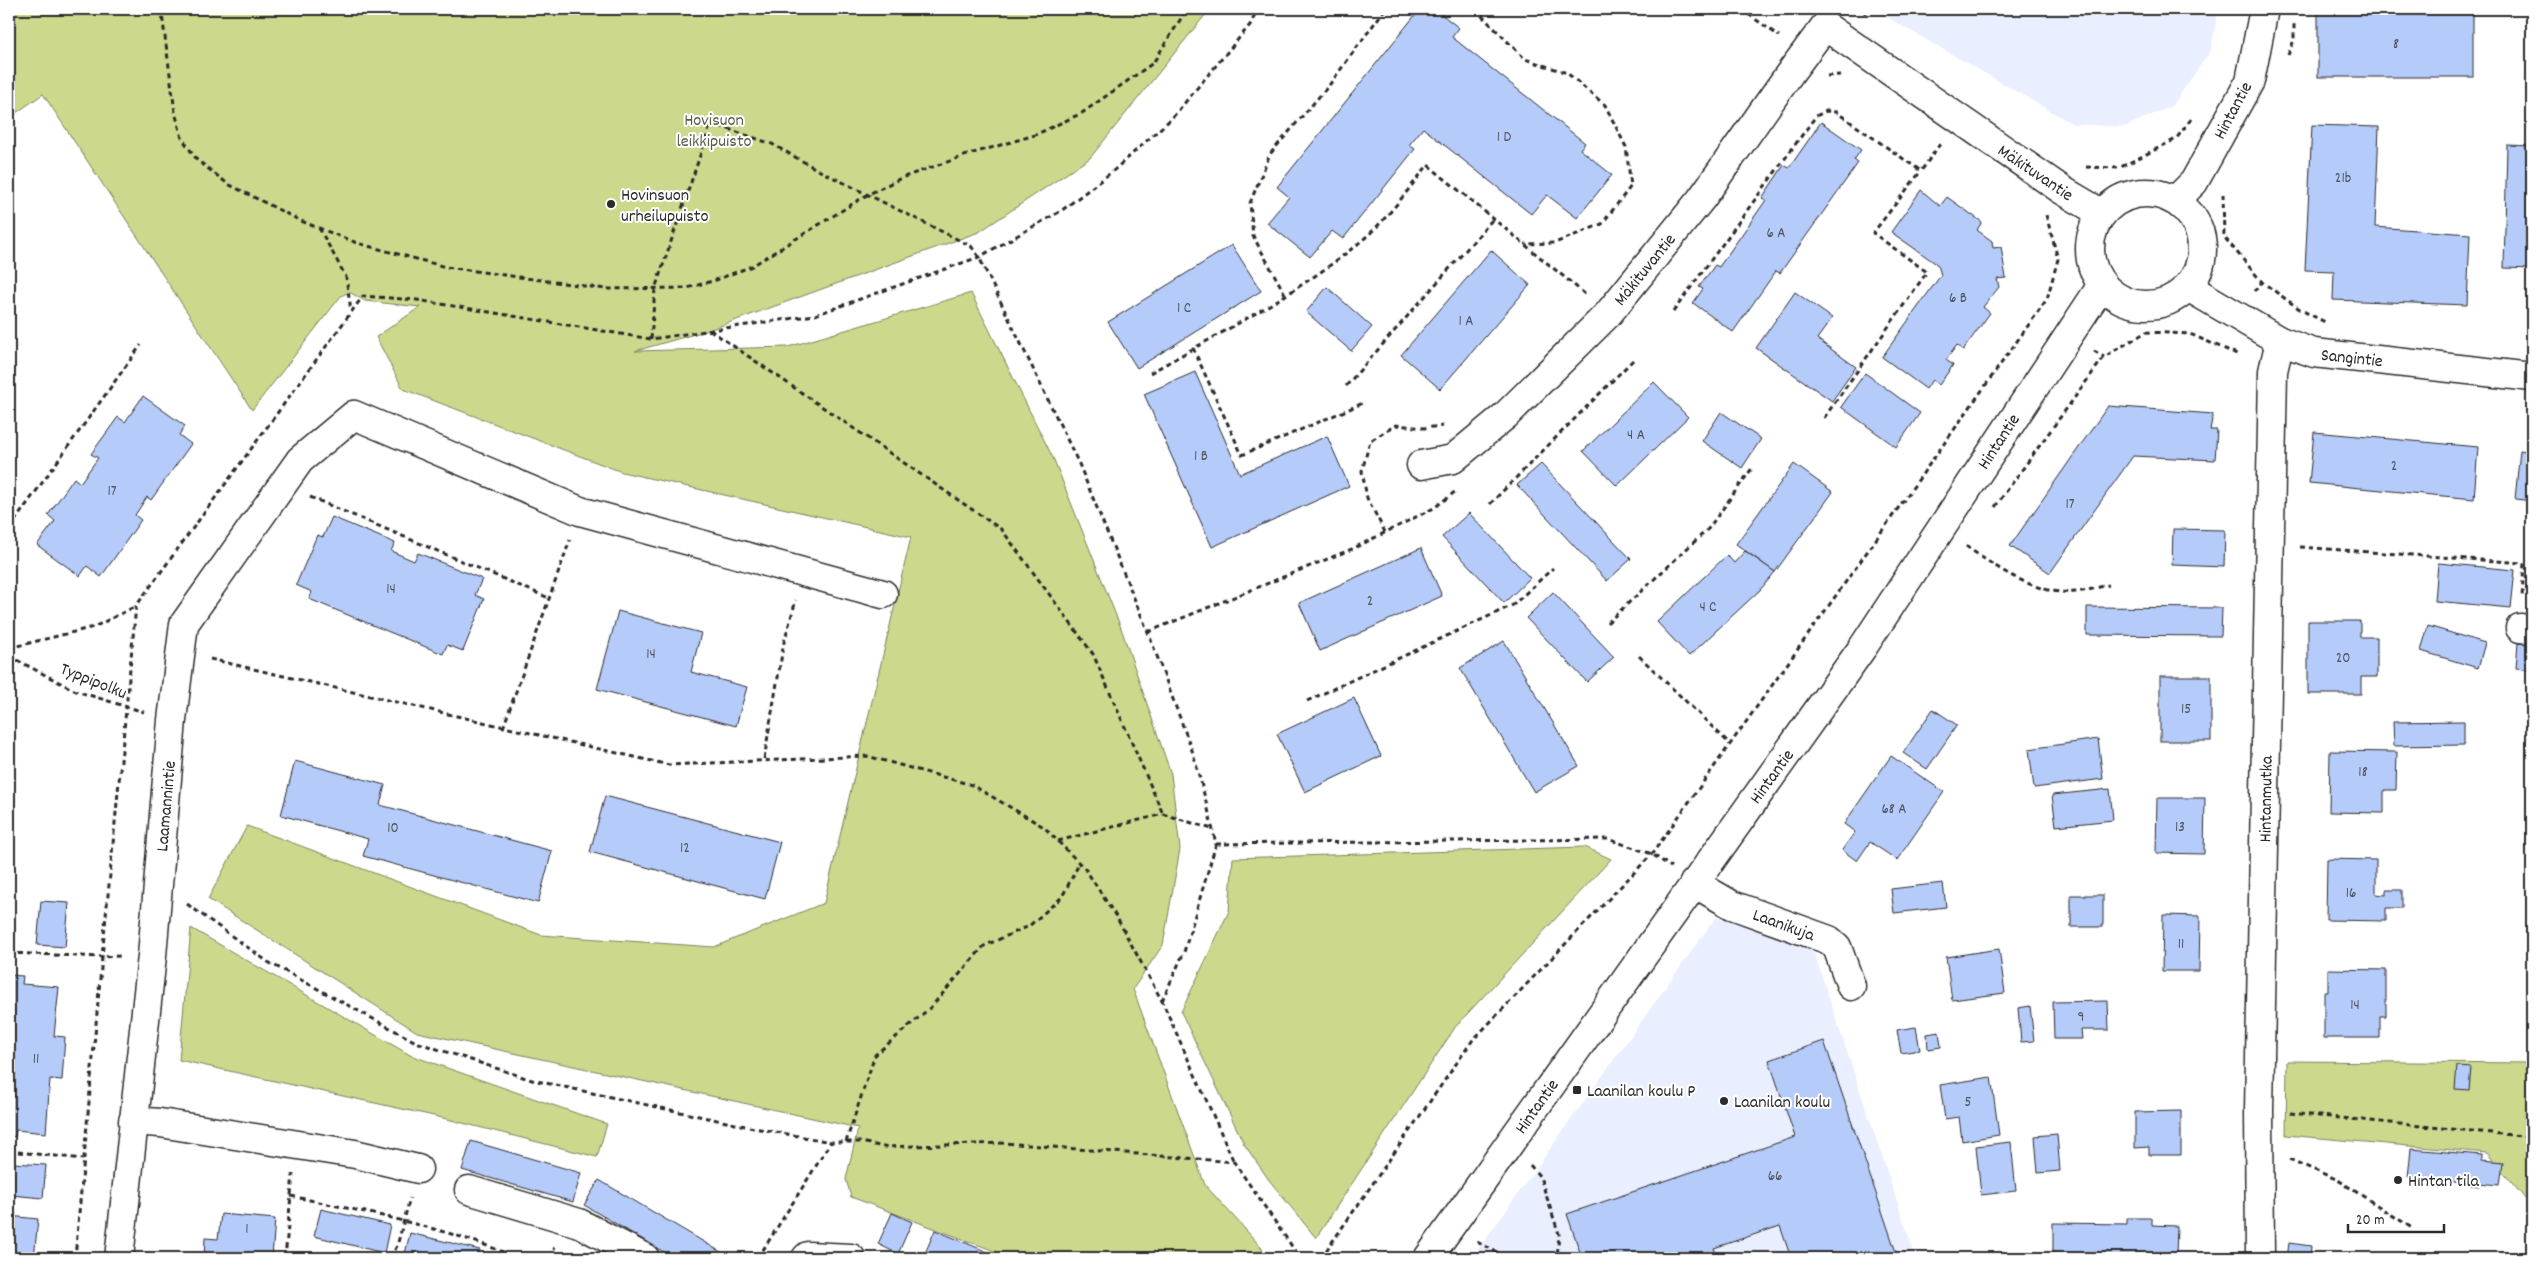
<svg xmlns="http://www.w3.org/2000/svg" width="2541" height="1267" viewBox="0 0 2541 1267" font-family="Dekko,sans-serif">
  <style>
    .built { fill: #e9effe }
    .green { fill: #ccd88c; stroke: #7c825c }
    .building { fill: #b5cbfa; stroke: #2b2b2b }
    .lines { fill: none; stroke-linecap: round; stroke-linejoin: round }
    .minor-casing { stroke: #2b2b2b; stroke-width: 31 }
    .path { stroke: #2b2b2b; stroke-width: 3; stroke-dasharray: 5 4; stroke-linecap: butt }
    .minor { stroke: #fff; stroke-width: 28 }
    .poi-dot { fill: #2b2b2b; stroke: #fff; stroke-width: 2 }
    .labels { text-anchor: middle; stroke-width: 4; stroke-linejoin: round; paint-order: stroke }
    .number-label { font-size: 15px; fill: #4e535f }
    .street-label { font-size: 18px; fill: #2b2b2b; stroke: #fff }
    .park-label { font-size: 18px; fill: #5b5f48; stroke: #fff }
    .poi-label { font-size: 18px; fill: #2b2b2b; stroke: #fff; text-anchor: start }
  </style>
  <rect width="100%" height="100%" fill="#fff"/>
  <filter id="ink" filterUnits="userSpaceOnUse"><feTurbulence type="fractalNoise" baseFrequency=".02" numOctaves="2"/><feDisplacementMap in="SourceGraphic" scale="10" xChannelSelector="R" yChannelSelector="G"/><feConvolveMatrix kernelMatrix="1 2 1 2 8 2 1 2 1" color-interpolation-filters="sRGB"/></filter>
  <g filter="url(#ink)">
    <g class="built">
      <polygon points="1885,9 2218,9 2211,50 2172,106 2124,127 2073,124 1883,15"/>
      <polygon points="1716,917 1812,947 1916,1258 1472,1258"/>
    </g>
    <g class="green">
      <polygon points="9,9 1210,9 1090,158 979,232 709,330 635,351 788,347 971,293 1054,460 1121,628 1171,774 1180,849 1163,945 1133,989 1205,1185 1263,1249 1258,1258 1013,1258 851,1197 846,1179 858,1128 417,1032 208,899 247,826 541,935 714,947 824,903 911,537 622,472 403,389 376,337 420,307 365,301 349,292 341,296 252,410 43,94 9,118"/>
      <polygon points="1585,847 1611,859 1456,1026 1316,1238 1269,1180 1244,1144 1181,1012 1229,911 1233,858"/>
      <polygon points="191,928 410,1055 607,1124 597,1157 443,1118 179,1060"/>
      <polygon points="2287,1061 2532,1063 2532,1207 2487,1153 2286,1135"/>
    </g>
    <g class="building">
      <polygon points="1420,9 1435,9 1459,28 1452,37 1585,143 1580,149 1612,175 1577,218 1547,195 1531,214 1423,128 1409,145 1415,149 1343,239 1332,231 1310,257 1267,223 1289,197 1277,187"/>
      <rect x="2318" y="9" width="155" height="68"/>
      <polygon points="1821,122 1861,150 1854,160 1858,163 1780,273 1776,271 1733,332 1693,303 1703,289 1699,287 1715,265 1719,267 1766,200 1762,198 1784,165 1789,168"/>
      <polygon points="2312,125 2379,127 2375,227 2470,234 2467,305 2333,300 2334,271 2305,270"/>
      <polygon points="2507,145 2532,146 2532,269 2504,268"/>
      <polygon points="1921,190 1940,206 1947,197 1982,222 1977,230 1992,241 1993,248 2001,247 2006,278 1997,279 1999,287 1983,307 1990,313 1963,350 1957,345 1946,360 1953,365 1939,385 1932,380 1926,389 1882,357 1941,275 1938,265 1891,232"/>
      <polygon points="1232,245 1261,291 1137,368 1108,322"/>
      <polygon points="1491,250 1530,285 1440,389 1401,355"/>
      <polygon points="1327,287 1372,327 1351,351 1306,312"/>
      <polygon points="1795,292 1832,318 1817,339 1856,367 1832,401 1756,348"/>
      <polygon points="1195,372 1240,474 1327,436 1349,486 1212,547 1144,394"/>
      <polygon points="1865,373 1920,413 1896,447 1841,407"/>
      <polygon points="1654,382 1688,417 1617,486 1583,451"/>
      <polygon points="143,396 185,426 179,435 191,444 151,500 147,497 135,515 141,520 101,577 87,566 80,576 37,545 55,521 48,515 74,478 80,483 98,458 91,454 118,417 125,422"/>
      <polygon points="2108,406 2213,414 2210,430 2217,430 2215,460 2133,456 2050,573 2010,546"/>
      <polygon points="1721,412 1761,439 1742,468 1702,441"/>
      <polygon points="2314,432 2478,447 2474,499 2309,483"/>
      <polygon points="2520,450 2532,452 2532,501 2515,499"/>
      <polygon points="1541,464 1631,559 1607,581 1517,485"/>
      <polygon points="1794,464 1833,492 1775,572 1736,544"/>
      <polygon points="1469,513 1530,578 1504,603 1442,537"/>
      <polygon points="332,517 395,543 391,551 414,561 418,553 482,579 475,595 484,599 463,651 447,645 443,654 309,599 312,592 296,585 317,535 323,537"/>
      <polygon points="2173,529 2225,530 2224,567 2172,565"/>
      <polygon points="1421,548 1442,596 1320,651 1299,603"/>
      <polygon points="1745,551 1775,572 1760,590 1689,656 1657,622 1727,555 1734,563"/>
      <polygon points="2438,563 2515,570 2511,608 2435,601"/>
      <polygon points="1553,592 1614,657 1587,682 1526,618"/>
      <polygon points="2087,607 2222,608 2221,636 2087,635"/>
      <polygon points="618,611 701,633 691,672 747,687 736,726 597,689"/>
      <polygon points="2308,621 2360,621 2360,637 2377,637 2377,677 2361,677 2361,694 2308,694"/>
      <polygon points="2428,626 2485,643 2478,668 2421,651"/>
      <polygon points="1504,641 1579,766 1534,792 1460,668"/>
      <polygon points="2518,643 2532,644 2532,670 2516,668"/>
      <rect x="2160" y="676" width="51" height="65"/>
      <polygon points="1354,698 1381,756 1305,792 1277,734"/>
      <polygon points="1933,709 1957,725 1927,769 1903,753"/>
      <polygon points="2464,721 2464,745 2394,746 2393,722"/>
      <polygon points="2098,739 2103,779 2034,788 2029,749"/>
      <polygon points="2330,751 2397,752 2396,790 2384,790 2384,813 2329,812"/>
      <polygon points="1891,756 1944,792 1897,860 1870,842 1857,861 1842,850 1855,832 1844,824"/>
      <polygon points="295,761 385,785 380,805 552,851 538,903 363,856 368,839 281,815"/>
      <polygon points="2110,789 2113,820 2056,826 2052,795"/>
      <polygon points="605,796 780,842 765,899 590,852"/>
      <polygon points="2157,798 2205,798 2204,854 2156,853"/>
      <polygon points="2327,859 2376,860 2376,894 2386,895 2386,890 2402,890 2402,908 2386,908 2386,921 2326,920"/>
      <polygon points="1943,883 1946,907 1894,913 1891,889"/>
      <rect x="2071" y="895" width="32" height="32"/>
      <polygon points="41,901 69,903 65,947 37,945"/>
      <polygon points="2163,915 2200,916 2199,971 2162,971"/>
      <polygon points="1999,949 2005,993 1952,1000 1946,957"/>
      <polygon points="2328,969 2386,970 2386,1016 2380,1016 2380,1038 2324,1038 2324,992 2328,992"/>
      <polygon points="9,975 23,976 22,984 59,987 54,1036 65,1037 62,1080 50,1079 46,1133 16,1130 15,1137 9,1136"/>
      <polygon points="2108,1001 2109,1030 2081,1030 2082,1039 2054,1039 2053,1002"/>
      <polygon points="2030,1006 2034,1041 2021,1042 2018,1008"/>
      <polygon points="1916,1027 1920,1050 1901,1053 1897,1030"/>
      <polygon points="1939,1032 1941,1047 1928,1049 1927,1034"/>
      <polygon points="1824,1041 1898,1258 1791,1258 1780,1226 1714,1248 1718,1258 1582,1258 1567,1214 1795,1137 1769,1060"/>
      <polygon points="2457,1066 2471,1067 2469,1090 2455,1089"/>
      <polygon points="1991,1077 1999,1135 1962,1141 1959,1117 1945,1119 1940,1085"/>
      <polygon points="2181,1111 2181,1155 2149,1155 2149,1147 2135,1148 2135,1112"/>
      <polygon points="2057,1134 2060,1171 2038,1173 2035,1136"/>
      <polygon points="471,1141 581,1173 573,1202 462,1170"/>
      <polygon points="2011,1142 2016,1191 1981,1195 1976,1146"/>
      <polygon points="2411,1149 2482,1155 2482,1160 2503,1162 2500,1185 2479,1183 2479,1186 2408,1177"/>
      <polygon points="13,1163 46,1165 43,1198 11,1195"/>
      <polygon points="599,1180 726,1255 725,1258 674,1258 584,1205"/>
      <polygon points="321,1209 390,1225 384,1253 314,1236"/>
      <polygon points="892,1213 912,1222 898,1254 878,1244"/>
      <polygon points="221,1214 275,1219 272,1258 204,1258 205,1238 218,1239"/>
      <polygon points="9,1216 38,1219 34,1258 9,1258"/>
      <polygon points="2127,1218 2152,1218 2152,1225 2177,1226 2176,1258 2053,1258 2053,1223 2127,1224"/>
      <polygon points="935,1230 1002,1258 923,1258"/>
      <polygon points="410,1233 480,1250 478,1258 404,1258"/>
      <polygon points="2289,1243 2311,1246 2310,1258 2287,1258"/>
    </g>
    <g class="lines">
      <g class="minor-casing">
        <g id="minor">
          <circle cx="2146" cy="249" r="56"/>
          <polyline points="2176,200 2194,182 2250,81 2264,9"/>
          <polyline points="2188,287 2280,341 2314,353 2532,377"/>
          <polyline points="1421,465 1453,459 1506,415 1608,314 1702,198 1790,73 1825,26 2062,190 2101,213"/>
          <polyline points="2520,628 2532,629"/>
          <polyline points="1694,883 1732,905 1829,940 1837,947 1851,986"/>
          <polyline points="133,1121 160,1123 355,1154 418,1169"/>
          <polyline points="469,1190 579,1223 645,1258"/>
          <polyline points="119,1258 152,956 172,720 184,624 300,460 354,415 580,511 883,594"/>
          <polyline points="806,1258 808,1256 851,1258"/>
          <polyline points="1428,1258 1863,647 2102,285"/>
          <polyline points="2260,1258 2259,1110 2273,371 2280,341"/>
        </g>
      </g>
      <g class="path">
        <polyline points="163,9 162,14 175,112 182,138 197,160 228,184 301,221 357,243 446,267 606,289 687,288 716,280 752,266 867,195 901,178 970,154 1035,135 1082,113 1153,63 1187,9"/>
        <polyline points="1475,9 1525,59 1567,73 1605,105 1626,147 1631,186 1602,224 1555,243 1525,244"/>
        <polyline points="1741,9 1779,36"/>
        <polyline points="1864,9 1866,16"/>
        <polyline points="1482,14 1486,9"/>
        <polyline points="2288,55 2294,40 2294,24"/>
        <polyline points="1827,76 1840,75"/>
        <polyline points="2086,167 2119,168 2176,139 2192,118"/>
        <polyline points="2223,194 2224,237 2262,282 2301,310 2327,323"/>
        <polyline points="319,228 346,277 351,311"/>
        <polyline points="2254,291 2262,282"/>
        <polyline points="1285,294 1253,236 1250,203 1270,154 1330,84 1385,9"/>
        <polyline points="1673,312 1816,116 1826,111 1836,112 1921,171 1940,144"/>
        <polyline points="710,330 1002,530 1093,654 1163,814"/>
        <polyline points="651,339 655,289 711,123 772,144 820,171 971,246 979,257 1079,464 1148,632 1193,753 1208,809 1216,844 1184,952 1162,1001"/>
        <polyline points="1193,348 1242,455 1363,403"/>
        <polyline points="2094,351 2104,357"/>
        <path d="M 1150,373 C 1223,331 1302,292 1366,237 C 1387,219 1410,187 1428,165 L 1586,295"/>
        <polyline points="1346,386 1493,219"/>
        <polyline points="1824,418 1927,272 1873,233 1921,171"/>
        <polyline points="310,497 549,598"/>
        <polyline points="1490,504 1635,358"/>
        <polyline points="1995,507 2104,357 2146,332 2190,334 2239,355"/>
        <polyline points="9,529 141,345"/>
        <polyline points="1385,532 1367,498 1362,471 1370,441 1396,425 1424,428 1443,426"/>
        <path d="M 1966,546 C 1995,567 2037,596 2075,592 C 2087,591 2098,587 2109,585"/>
        <polyline points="2300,547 2524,563 2522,598"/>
        <polyline points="1607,623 1708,529 1753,467"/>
        <polyline points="1148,632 1352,549 1434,508 1456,491"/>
        <polyline points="9,648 94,627 136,606"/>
        <polyline points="9,656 76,691 144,712"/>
        <polyline points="1639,656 1730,744"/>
        <polyline points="210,659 669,765 867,756 972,785 1044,827 1086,870 1117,918 1162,1001 1234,1162"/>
        <polyline points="1307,701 1513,605 1553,568"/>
        <polyline points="503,728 570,540"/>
        <polyline points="764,759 784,642 796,600"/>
        <polyline points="1058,841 1163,814 1212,829"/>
        <polyline points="1216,844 1608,839 1652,854 1671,867"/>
        <polyline points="187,904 268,962 416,1042 532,1080 754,1128 831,1142 861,1142 884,1147 1005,1143 1234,1162 1300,1258"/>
        <polyline points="9,953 102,957 136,606 363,296 417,300 651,339 815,315 979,257 1061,211 1113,171 1172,118 1250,25 1258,9"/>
        <polyline points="2290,1113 2532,1137"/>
        <polyline points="846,1142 875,1055 931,1007 984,946 1029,926 1062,897 1079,864"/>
        <polyline points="9,1151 83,1159"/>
        <polyline points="2289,1159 2338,1180 2412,1228"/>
        <polyline points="1530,1165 1540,1177 1559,1234 1557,1258"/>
        <path d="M 291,1196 C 368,1213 446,1227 518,1258"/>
        <polyline points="1477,1242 1509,1258"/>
        <polyline points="75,1258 102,957 122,956"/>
        <polyline points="285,1258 293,1174"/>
        <polyline points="390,1258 397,1246 410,1198"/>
        <polyline points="550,1258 555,1247"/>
        <polyline points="758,1258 831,1142"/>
        <polyline points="1321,1258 1472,1041 1652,854 2047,299 2058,259 2046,215"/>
      </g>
      <use href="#minor" class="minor"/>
    </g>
  </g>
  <g class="poi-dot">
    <circle cx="611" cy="204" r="5"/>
    <rect x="1572" y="1085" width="10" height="10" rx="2.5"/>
    <circle cx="1724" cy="1101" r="5"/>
    <circle cx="2398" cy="1180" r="5"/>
  </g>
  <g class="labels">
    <g class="number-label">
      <text x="2396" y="48">8</text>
      <text x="1504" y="141">1 D</text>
      <text x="2343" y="182">21b</text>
      <text x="1776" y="237">6 A</text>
      <text x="1958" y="302">6 B</text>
      <text x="1184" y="312">1 C</text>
      <text x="1466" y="325">1 A</text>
      <text x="1636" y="439">4 A</text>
      <text x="1201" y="460">1 B</text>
      <text x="2394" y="470">2</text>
      <text x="112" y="495">17</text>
      <text x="2070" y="508">17</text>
      <text x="391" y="593">14</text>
      <text x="1370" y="605">2</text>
      <text x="1708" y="611">4 C</text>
      <text x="651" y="658">14</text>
      <text x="2343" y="662">20</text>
      <text x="2186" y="713">15</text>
      <text x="2363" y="776">18</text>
      <text x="1894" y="813">68 A</text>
      <text x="2180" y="831">13</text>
      <text x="393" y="832">10</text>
      <text x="685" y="852">12</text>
      <text x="2351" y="897">16</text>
      <text x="2181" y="948">11</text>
      <text x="2355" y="1009">14</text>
      <text x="2081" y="1021">9</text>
      <text x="36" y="1063">11</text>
      <text x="1968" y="1106">5</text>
      <text x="1775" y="1180">66</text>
      <text x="247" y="1233">1</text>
    </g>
    <g class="street-label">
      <text transform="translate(2232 110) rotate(-62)" y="6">Hintantie</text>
      <text transform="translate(2036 172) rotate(34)" y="6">Mäkituvantie</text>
      <text transform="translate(1644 269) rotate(-51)" y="6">Mäkituvantie</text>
      <text transform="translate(2352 357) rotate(6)" y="6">Sangintie</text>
      <text transform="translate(1998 441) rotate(-57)" y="6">Hintantie</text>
      <text transform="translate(94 680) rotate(22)" y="6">Typpipolku</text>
      <text transform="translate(1771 776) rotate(-54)" y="6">Hintantie</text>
      <text transform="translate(2265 799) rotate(-89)" y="6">Hintanmutka</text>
      <text transform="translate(165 806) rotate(-85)" y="6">Laamannintie</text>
      <text transform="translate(1784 924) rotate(20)" y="6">Laanikuja</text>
      <text transform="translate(1536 1106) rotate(-55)" y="6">Hintantie</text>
    </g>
    <g class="park-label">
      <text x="714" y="125">Hovisuon<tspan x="714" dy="21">leikkipuisto</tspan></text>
    </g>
    <g class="poi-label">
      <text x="621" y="200">Hovinsuon<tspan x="621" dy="21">urheilupuisto</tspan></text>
      <text x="1587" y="1096">Laanilan koulu P</text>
      <text x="1734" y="1107">Laanilan koulu</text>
      <text x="2408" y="1186">Hintan tila</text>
    </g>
  </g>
  <rect width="2541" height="1267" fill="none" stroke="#fff" stroke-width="30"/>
  <rect x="15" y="15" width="2511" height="1237" fill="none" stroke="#2b2b2b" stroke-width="2" filter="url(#ink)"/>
  <path d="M2348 1224v8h96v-8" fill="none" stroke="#2b2b2b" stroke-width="2.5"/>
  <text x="2356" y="1224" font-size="15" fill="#2b2b2b" stroke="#ffffff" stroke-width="4" paint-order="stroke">20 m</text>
</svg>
